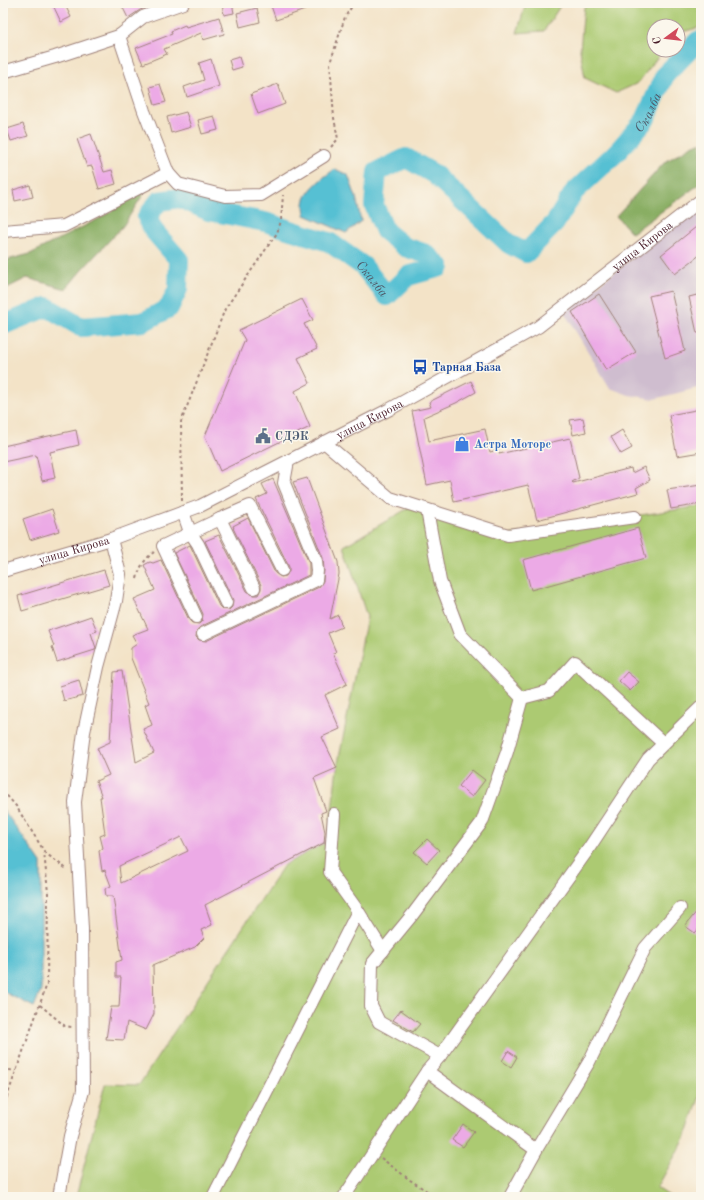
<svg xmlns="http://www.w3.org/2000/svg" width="704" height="1200" viewBox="0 0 704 1200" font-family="'Old Standard TT',serif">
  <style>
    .industrial { fill: #cfbdcf }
    .green { fill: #acca72; stroke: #7b744e }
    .forest { fill: #89ae64; stroke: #6a6648 }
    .water { fill: #57c0d3; stroke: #50707f }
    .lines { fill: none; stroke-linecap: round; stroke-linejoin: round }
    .river { stroke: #57c0d3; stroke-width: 20 }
    .building { fill: #ecaae6; fill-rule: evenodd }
    .minor-casing { stroke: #9e8179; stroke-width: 14 }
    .path { stroke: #9e8179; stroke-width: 2; stroke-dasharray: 3 3; stroke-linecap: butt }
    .minor { stroke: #fff; stroke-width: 12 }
    .labels { text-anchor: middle; stroke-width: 3; stroke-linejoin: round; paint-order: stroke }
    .street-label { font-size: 12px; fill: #4a1f2b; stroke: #fbf7ec }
    .transit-label { font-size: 12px; font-weight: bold; fill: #164399; stroke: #fbf7ec; text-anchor: start }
    .service-label { font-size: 12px; font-weight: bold; fill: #4e5e75; stroke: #fbf7ec; text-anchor: start }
    .shop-label { font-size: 12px; font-weight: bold; fill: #366cbe; stroke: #fbf7ec; text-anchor: start }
    .water-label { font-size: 13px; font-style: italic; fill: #4f5766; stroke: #fbf7ec }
  </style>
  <rect width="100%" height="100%" fill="#fbf7ec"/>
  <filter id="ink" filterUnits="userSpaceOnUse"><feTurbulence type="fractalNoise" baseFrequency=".025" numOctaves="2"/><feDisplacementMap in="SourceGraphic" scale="8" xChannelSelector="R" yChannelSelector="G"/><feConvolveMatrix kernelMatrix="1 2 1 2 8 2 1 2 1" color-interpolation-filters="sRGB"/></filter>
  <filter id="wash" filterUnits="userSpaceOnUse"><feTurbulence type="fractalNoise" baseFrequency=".012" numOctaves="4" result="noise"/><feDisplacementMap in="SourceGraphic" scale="16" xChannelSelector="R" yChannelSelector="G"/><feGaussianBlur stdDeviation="0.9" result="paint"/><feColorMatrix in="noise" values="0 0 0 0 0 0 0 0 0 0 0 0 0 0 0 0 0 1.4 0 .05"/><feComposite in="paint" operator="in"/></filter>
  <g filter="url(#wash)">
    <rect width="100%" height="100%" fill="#f3e3c7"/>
    <polygon class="industrial" points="701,204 701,387 654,399 629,395 610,388 564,312"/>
    <g class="green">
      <polygon points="526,3 562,3 544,31 517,33"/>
      <polygon points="594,3 701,3 701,27 678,33 678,26 654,26 654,50 663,50 638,83 616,93 585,78 580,50 584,7"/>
      <polygon points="701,506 701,1093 686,1136 657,1188 671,1197 76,1197 105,1084 139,1085 284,865 328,841 337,768 367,617 344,546 410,507 508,535"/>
    </g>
    <g class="forest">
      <polygon points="701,142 701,183 632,233 616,216 665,162 692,146"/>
      <polygon points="146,190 123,226 80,272 66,289 27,278 3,290 3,261 30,254 100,218"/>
    </g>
    <g class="water">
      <path d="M 335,169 L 348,175 L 356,197 L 361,221 L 346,233 L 305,215 C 305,212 304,209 304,205 C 304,191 325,176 335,169 Z"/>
      <polygon points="3,809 41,863 41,990 34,1007 6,993 3,990"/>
    </g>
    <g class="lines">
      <path class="river" id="s1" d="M 3,325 L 47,307 L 81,327 L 143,322 L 169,308 L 178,289 L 179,260 L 154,231 L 147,217 L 159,201 L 180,198 L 209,211 L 265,222 L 329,242 L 363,266 L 387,296 L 408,276 L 440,267 L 426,254 L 405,247 L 385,231 L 374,205 L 377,172 L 406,158 L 434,174 L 509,244 L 526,253 L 555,223 L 574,192 L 617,152 L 645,120 L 665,75 L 698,41 L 701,40"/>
    </g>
    <g id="blocks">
      <g class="building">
        <polygon points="52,3 64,3 71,17 61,22"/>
        <polygon points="127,3 160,3 140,10 128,18 122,6"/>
        <polygon points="222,3 232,3 234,13 224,15"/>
        <polygon points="270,3 302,3 305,10 276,20"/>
        <polygon points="257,8 260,22 240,27 237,13"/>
        <polygon points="219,17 224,34 203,40 201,33 164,49 167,54 143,64 136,48 172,34 171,31 185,25 186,27"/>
        <polygon points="239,57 242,67 232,70 229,60"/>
        <polygon points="211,59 219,86 187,97 184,87 204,80 199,63"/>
        <polygon points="160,84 166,102 155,105 150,87"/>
        <polygon points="278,84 285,104 258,114 251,94"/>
        <polygon points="186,112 191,127 171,133 167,117"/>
        <polygon points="214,116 218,130 202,134 198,120"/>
        <polygon points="23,124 28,136 11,141 7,129"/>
        <polygon points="91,134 104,172 112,170 116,184 99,189 92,166 87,167 77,139"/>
        <polygon points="30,185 33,197 15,201 13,190"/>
        <polygon points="701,223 701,254 675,274 661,255"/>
        <polygon points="671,291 685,351 665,358 649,296"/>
        <polygon points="599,294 636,352 606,370 572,312"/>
        <polygon points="701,294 701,333 697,333 689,297"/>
        <polygon points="302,299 313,320 304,324 317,349 298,358 310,383 295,391 310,427 220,471 205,436 245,340 239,330"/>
        <polygon points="471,381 476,392 456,403 424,417 429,441 485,429 490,452 498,450 499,454 570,438 579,478 572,482 573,483 631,468 632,473 644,467 650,480 636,488 638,493 537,520 528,485 454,502 450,480 427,485 412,411 431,407 429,402"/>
        <polygon points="701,409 701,452 677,456 669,415"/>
        <polygon points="583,418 586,432 573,435 570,420"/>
        <polygon points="76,430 79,445 50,452 55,478 42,481 36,455 3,462 3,446"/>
        <polygon points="622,430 632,448 621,454 611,437"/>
        <path d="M 307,478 L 338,562 L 339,574 L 330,619 L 338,615 L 342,627 L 328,633 L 336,652 L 333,653 L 347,684 L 325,695 L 340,729 L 322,737 L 337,768 L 314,778 L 326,811 L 321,813 L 325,832 L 324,843 L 205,905 L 212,925 L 201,930 L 204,938 L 195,947 L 153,965 L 154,1014 L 146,1030 L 127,1022 L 124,1040 L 106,1039 L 111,1007 L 119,1007 L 121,977 L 116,977 L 116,962 L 122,960 L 113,896 L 106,896 L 105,889 L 111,886 L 105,870 L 102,871 L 99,851 L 103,848 L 100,836 L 105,834 L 100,797 L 102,797 L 96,781 L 109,775 L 97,748 L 110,742 L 114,672 L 122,671 L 136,762 L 154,753 L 143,729 L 152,725 L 145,705 L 149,703 L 131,658 L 131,648 L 137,644 L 132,635 L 148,629 L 134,599 L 155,590 L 144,565 L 150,562 L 153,563 L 161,560 L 189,620 L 192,623 L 199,624 L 202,621 L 203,614 L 174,553 L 190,545 L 219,606 L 222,609 L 229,610 L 232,607 L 233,600 L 205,541 L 219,535 L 247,591 L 253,595 L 258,595 L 261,589 L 261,585 L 233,528 L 234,528 L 233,526 L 248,518 L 275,573 L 281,577 L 286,576 L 289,571 L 289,567 L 256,499 L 267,494 L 262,484 L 273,479 L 309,563 L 309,575 L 200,627 L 197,630 L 196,637 L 199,640 L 206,641 L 319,587 L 323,581 L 324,570 L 323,558 L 293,482 ZM 181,837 L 188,851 L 121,883 L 119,866 Z"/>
        <polygon points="701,485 701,504 671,509 667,490"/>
        <polygon points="52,509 59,531 30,540 23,519"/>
        <polygon points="638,528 646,558 531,590 523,560"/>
        <polygon points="104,570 109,585 22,611 18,596"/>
        <polygon points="91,616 97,631 91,633 96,648 95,650 57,662 52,647 54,646 48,631"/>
        <polygon points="627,672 639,682 630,691 619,681"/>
        <polygon points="79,680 83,696 64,701 60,686"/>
        <polygon points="472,770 485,780 472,797 459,786"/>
        <polygon points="427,839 439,850 427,863 414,852"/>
        <polygon points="701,906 701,926 695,933 685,926"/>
        <polygon points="401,1010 420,1024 413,1032 393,1020"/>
        <polygon points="508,1051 517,1057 511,1067 502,1061"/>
        <polygon points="463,1124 474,1132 463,1147 452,1140"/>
      </g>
    </g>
  </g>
  <g filter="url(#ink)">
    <use href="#blocks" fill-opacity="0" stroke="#9e8179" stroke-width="1"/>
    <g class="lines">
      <g class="minor-casing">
        <g id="minor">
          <polyline points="3,72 55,57 119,36"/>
          <polyline points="168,173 178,184 225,196 261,195 324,156"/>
          <polyline points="3,231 64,226 168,173 144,111 119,36 143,17 183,3"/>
          <polyline points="324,442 390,498 508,535 635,517"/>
          <polyline points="427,510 440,581 460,634 522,698 549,691 575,662 663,743"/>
          <polyline points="183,512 190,532 198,544 226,603"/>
          <polyline points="220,519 250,506 282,570"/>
          <path id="s2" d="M 3,571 L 111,539 L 200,506 L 390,409 L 538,327 L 701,200"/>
          <polyline points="196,617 163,546 220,519 254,588"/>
          <polyline points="203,634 316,580 317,571 316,561 284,483 288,461"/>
          <polyline points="334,814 330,872 358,911 383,951"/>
          <polyline points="440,1056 379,1022 371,1006 372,964 413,914 482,822 507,752 522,698"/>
          <polyline points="427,1071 536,1150"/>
          <polyline points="59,1197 70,1136 83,1091 82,929 75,802 84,732 98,667 116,601 120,574 111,539"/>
          <polyline points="213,1197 358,911"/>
          <polyline points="344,1197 427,1071 440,1056 587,851 648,759 701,707"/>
          <polyline points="510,1197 536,1150 589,1062 645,948 680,908"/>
        </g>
      </g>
      <g class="path">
        <polyline points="331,147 338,139 334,118 330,63 345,17 354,3"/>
        <polyline points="182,501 181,422 225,309 277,233 281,221 283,195"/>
        <path d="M 137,579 C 140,566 144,560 154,552"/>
        <polyline points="3,791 16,806 44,851 48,893 47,984 3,1108"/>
        <polyline points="44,852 68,870"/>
        <polyline points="40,1005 65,1026 72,1027"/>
        <polyline points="3,1069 16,1071"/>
        <polyline points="381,1158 410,1180 436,1197"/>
      </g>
      <use href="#minor" class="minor"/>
    </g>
  </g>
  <defs>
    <g id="bus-bare" transform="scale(1.2)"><path d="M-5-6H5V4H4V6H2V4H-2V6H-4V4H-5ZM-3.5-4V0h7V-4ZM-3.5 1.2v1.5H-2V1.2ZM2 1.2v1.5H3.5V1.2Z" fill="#1a4fb4" stroke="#fbf7ec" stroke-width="2.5" paint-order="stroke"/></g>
    <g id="civic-bare" transform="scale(1.2)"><path d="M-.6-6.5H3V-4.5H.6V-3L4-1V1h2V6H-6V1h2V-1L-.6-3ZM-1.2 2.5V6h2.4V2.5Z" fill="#5c6f8a" stroke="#fbf7ec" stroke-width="2.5" paint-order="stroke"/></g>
    <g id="shop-bare" transform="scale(1.2)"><path d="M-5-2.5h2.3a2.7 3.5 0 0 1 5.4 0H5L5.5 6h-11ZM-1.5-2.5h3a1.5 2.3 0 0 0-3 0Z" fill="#3f7fe0" stroke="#fbf7ec" stroke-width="2.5" paint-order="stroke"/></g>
  </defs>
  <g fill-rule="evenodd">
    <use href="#bus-bare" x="420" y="367"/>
    <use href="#civic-bare" x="263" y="436"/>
    <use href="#shop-bare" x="462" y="444"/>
  </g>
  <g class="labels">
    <g class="street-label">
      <text dy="4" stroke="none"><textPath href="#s2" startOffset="722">улица Кирова</textPath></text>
      <text dy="4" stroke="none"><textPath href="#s2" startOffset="398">улица Кирова</textPath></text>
      <text dy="4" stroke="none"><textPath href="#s2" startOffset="74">улица Кирова</textPath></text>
    </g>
    <g class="transit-label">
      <text x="432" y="371">Тарная База</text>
    </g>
    <g class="service-label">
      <text x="275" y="440">СДЭК</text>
    </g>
    <g class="shop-label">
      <text x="474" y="448">Астра Моторс</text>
    </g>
    <g class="water-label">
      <text dy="5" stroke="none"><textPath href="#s1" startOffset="1124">Скалба</textPath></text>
      <text dy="5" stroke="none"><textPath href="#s1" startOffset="537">Скалба</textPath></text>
    </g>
  </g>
  <rect width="704" height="1200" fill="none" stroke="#fbf7ec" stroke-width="16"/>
  <g transform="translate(666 38) rotate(255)"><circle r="19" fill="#fbf7ec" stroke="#b4a19f"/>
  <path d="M0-3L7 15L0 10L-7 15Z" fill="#d1495b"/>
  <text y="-6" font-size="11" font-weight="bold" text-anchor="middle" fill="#4a1f2b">С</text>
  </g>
</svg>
